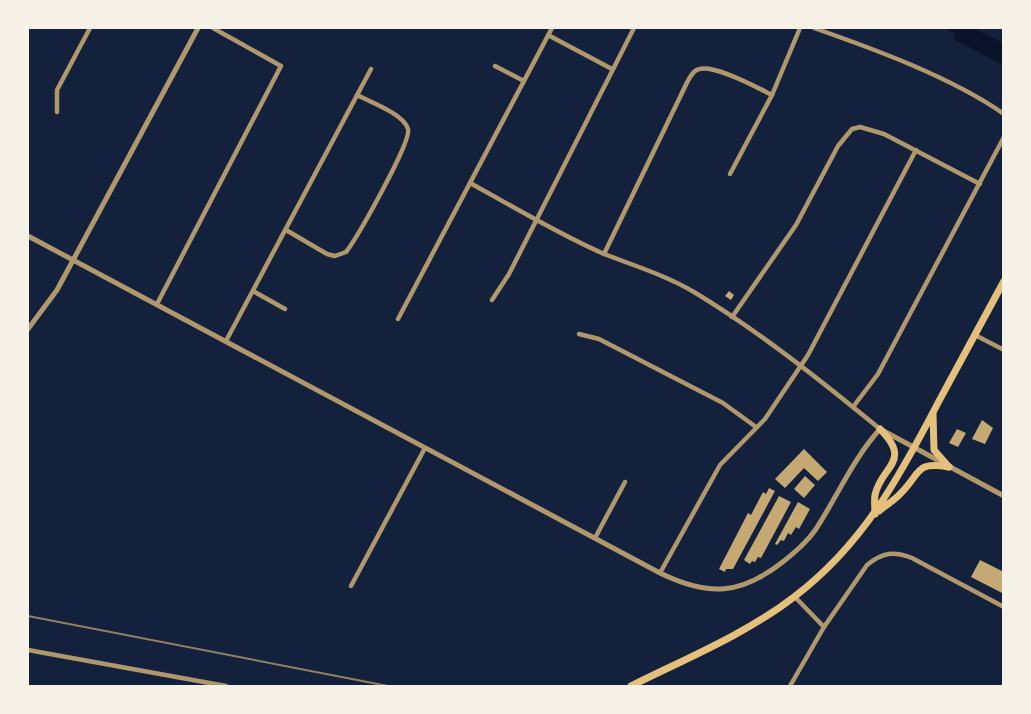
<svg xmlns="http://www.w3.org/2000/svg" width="1031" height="714" viewBox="0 0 1031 714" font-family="Ubuntu,sans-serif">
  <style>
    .water { fill: #0b132b }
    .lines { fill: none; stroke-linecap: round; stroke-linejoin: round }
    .canal { stroke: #0b132b; stroke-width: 8 }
    .building { fill: #c6a872 }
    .minor { stroke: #b1986c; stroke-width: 4.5 }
    .tertiary { stroke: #b1986c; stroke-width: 5 }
    .primary { stroke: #e5c07b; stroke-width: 7 }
    .rail { stroke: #918062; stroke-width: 2 }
  </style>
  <rect width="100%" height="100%" fill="#14213d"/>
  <polygon class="water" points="958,28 974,28 1003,43 1003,65 953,39"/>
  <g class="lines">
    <polyline class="canal" points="952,28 966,35"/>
  </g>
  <g class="building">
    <polygon points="729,291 734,295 731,300 725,296"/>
    <polygon points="982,420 993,428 985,444 972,439"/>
    <polygon points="957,429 966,433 958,447 949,443"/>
    <polygon points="804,449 827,472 818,481 804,468 785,488 775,479"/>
    <polygon points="805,476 815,485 804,498 794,489"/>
    <polygon points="769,488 775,491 733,569 726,569 725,572 719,569 748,513 751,515 763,492 766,494"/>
    <polygon points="779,496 791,502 761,558 758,557 755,562 752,561 750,564 744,560"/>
    <polygon points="798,502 810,509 799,529 796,527 791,535 788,533 784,541 781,540 777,545 775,544"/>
    <polygon points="980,560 1004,572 1004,594 971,577"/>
  </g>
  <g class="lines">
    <g class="minor">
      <path d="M 814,28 C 874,49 951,77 1004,114"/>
      <polyline points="548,35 612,69"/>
      <polyline points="495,66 524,81"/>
      <polyline points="57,112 57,90 90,28"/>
      <polyline points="730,174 772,95 800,28"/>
      <path d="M 470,183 C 514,207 558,234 604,254 C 635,266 665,275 694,292 C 760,332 820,380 880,429"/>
      <path d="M 286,230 L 327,254 L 335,256 L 346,252 C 357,238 412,141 408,129 C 404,114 370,102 357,95"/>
      <path d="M 604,254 L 681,95 C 685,87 689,76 695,71 C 708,60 758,88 772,95"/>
      <polyline points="253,291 285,309"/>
      <polyline points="492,300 509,274 634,28"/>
      <polyline points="157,304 281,66 213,28"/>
      <polyline points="732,317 796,225 838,146 852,129 860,127 884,134 980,184"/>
      <polyline points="398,319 552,28"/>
      <polyline points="579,334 599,339 723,403 756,427"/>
      <polyline points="975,335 1004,350"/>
      <polyline points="226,341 371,69"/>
      <polyline points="853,407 878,374 1004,137"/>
      <polyline points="595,538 625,482"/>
      <polyline points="660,573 720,465 765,419 808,355 916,150"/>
      <polyline points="351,586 425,448"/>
      <polyline points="795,597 824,627"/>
      <polyline points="28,650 226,686"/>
      <path d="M 790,686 L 824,627 L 867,565 C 883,552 894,551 912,558 L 1004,607"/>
    </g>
    <g class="tertiary">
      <path d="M 28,236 L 660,573 C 709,597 741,595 784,561 C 796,551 807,542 816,529 C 838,495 853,459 880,429 L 1004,496"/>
      <polyline points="28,329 57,290 198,28"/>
    </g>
    <g class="primary">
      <polyline points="933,414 934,450 949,467"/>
      <path d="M 879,511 C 886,505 895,500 901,493 C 921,473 915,461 949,467"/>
      <path d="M 875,514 C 875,508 874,501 875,495 C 881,466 913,462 880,429"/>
      <path d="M 631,686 C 685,659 746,634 794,597 C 863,545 900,476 939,401 C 961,361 982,321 1004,281"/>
    </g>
    <polyline class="rail" points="28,616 388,686"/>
  </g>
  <rect width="1031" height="714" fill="none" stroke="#f6f1e7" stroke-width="58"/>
</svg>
